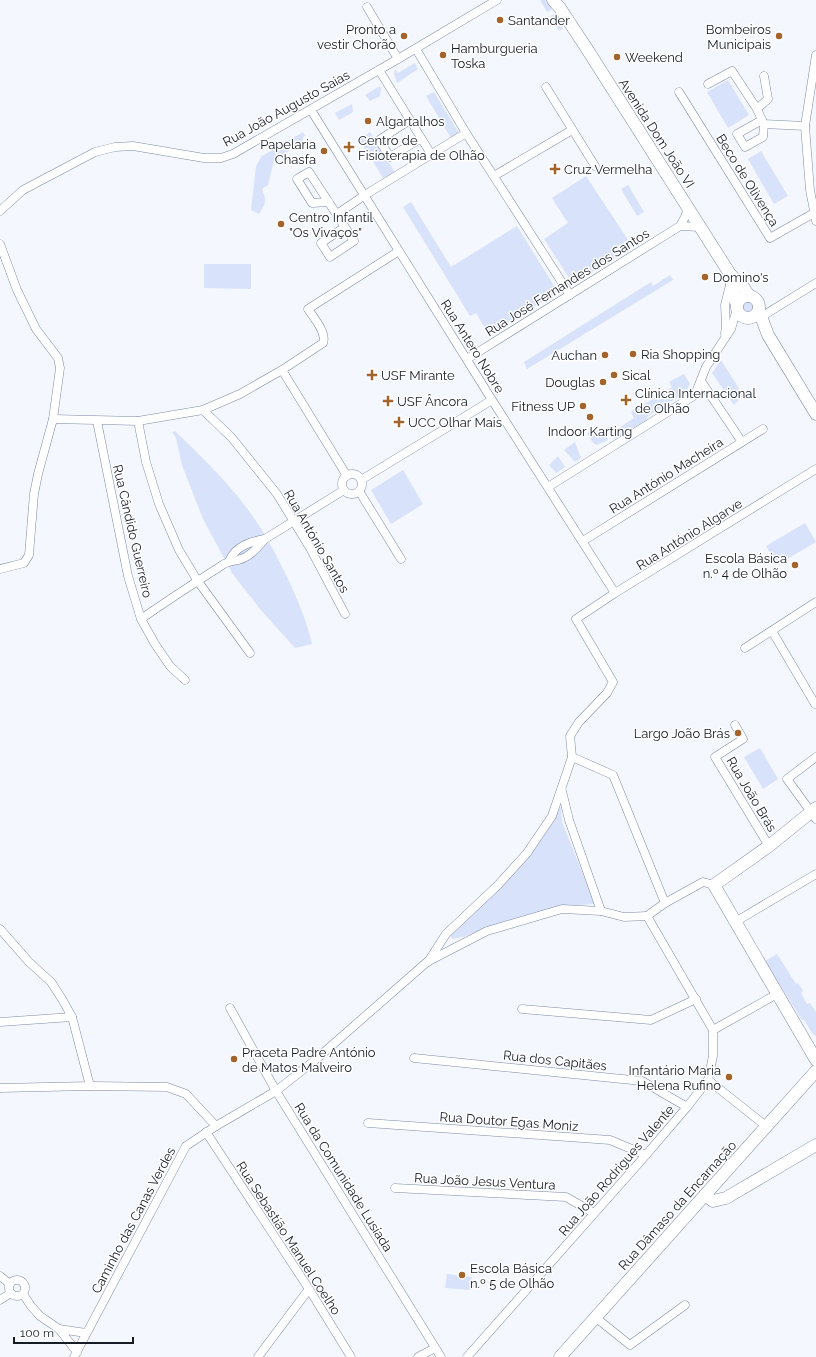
<svg xmlns="http://www.w3.org/2000/svg" width="816" height="1357" viewBox="0 0 816 1357" font-family="Raleway,sans-serif">
  <style>
    .green { fill: #d8e2fa }
    .lines { fill: none; stroke-linecap: round; stroke-linejoin: round }
    .street-casing { stroke: #7f8aa8; stroke-width: 9 }
    .secondary-casing { stroke: #7f8aa8; stroke-width: 13 }
    .street { stroke: #fff; stroke-width: 8 }
    .secondary { stroke: #fff; stroke-width: 12 }
    .poi-dot { fill: #a3642c; stroke: #fff; stroke-width: 1.5 }
    .labels { text-anchor: middle; stroke-width: 3; stroke-linejoin: round; paint-order: stroke }
    .poi-label { font-size: 13px; fill: #171c27; stroke: #fff; text-anchor: start }
    .street-label { font-size: 13px; fill: #171c27; stroke: #fff }
  </style>
  <rect width="100%" height="100%" fill="#f4f7fd"/>
  <g class="green">
    <polygon points="540,0 546,0 552,9 547,12"/>
    <polygon points="555,14 563,29 559,31 550,16"/>
    <polygon points="415,63 418,69 397,83 394,74 395,69 398,73"/>
    <polygon points="728,80 749,115 728,128 707,92"/>
    <polygon points="380,86 381,88 380,96 370,101 365,95"/>
    <polygon points="434,92 459,133 451,138 426,96"/>
    <polygon points="352,104 353,112 339,120 335,113"/>
    <path d="M 303,132 L 305,136 L 303,137 L 303,143 L 274,160 L 268,185 L 263,188 C 262,193 264,193 265,198 C 266,204 262,209 259,214 L 251,210 L 256,166 L 262,156 Z"/>
    <polygon points="370,132 396,174 385,181 359,139"/>
    <polygon points="761,151 788,196 774,204 748,159"/>
    <polygon points="586,176 632,246 573,284 544,239 568,223 552,198"/>
    <polygon points="628,185 644,212 637,216 621,189"/>
    <polygon points="411,202 451,267 517,226 558,292 489,335 476,313 470,316 403,207"/>
    <polygon points="204,264 251,264 251,289 204,288"/>
    <polygon points="670,275 673,280 527,369 524,362 651,282 653,286"/>
    <circle cx="748" cy="307" r="7"/>
    <polygon points="721,360 743,395 734,405 712,373"/>
    <polygon points="684,374 690,384 686,392 648,416 645,423 617,440 615,440 614,431 634,418 631,412 672,387 669,382"/>
    <polygon points="599,426 602,431 610,426 607,433 608,440 597,445 593,443 587,433"/>
    <path d="M 175,431 C 206,461 237,491 260,527 C 271,544 280,563 289,581 C 298,601 307,622 312,644 L 295,648 L 260,609 L 232,573 L 203,519 L 182,465 L 176,438 L 172,432 Z"/>
    <polygon points="575,442 581,458 575,462 564,450"/>
    <polygon points="558,456 565,467 556,473 549,465"/>
    <polygon points="403,470 423,504 391,524 371,490"/>
    <polygon points="805,523 816,542 777,565 766,546"/>
    <polygon points="760,748 778,779 763,789 744,757"/>
    <polygon points="561,806 562,822 595,904 562,906 487,927 466,936 452,939 450,935 554,820"/>
    <polygon points="777,954 796,984 798,983 803,991 801,993 807,1004 810,1003 816,1012 816,1036 813,1034 804,1020 802,1020 765,961"/>
    <polygon points="447,1274 472,1277 471,1290 445,1288"/>
  </g>
  <g class="lines">
    <g class="street-casing">
      <g id="street">
        <polyline points="367,7 398,59"/>
        <polyline points="416,49 466,133 570,295"/>
        <polyline points="816,55 805,126 810,190 816,221"/>
        <polyline points="379,70 431,154"/>
        <polyline points="708,84 732,71 757,109 762,120"/>
        <polyline points="546,87 595,166"/>
        <polyline points="679,92 770,238 814,213"/>
        <polyline points="757,109 768,99 764,76"/>
        <polyline points="311,110 492,400 615,593"/>
        <polyline points="410,120 379,140 390,157 420,139"/>
        <polyline points="764,124 763,137 745,147 737,134 762,120 764,124 805,126"/>
        <polyline points="494,176 572,130"/>
        <path d="M 329,202 L 312,203 L 297,179 L 309,172 C 324,195 339,218 354,241 L 330,257 L 321,243 L 345,227"/>
        <polyline points="0,211 23,190 95,152 115,147 133,146 204,158 221,158 233,154 398,59 497,0"/>
        <polyline points="337,214 365,195 466,133"/>
        <polyline points="680,226 700,227"/>
        <polyline points="0,244 17,290 36,329 58,358 60,368 53,419 38,474 34,494 29,555 24,563 0,569"/>
        <polyline points="761,317 816,283"/>
        <polyline points="725,334 726,326 725,305 730,285"/>
        <polyline points="467,359 680,226 685,217 688,208"/>
        <polyline points="282,370 347,476"/>
        <polyline points="701,381 742,442"/>
        <polyline points="203,410 232,438 277,494 310,548 345,614"/>
        <path d="M 53,419 L 138,421 L 203,410 L 240,394 L 282,370 L 323,343 C 327,333 314,318 308,309 L 399,251"/>
        <polyline points="97,421 128,576 141,619 155,644 170,666 185,680"/>
        <polyline points="138,421 146,462 159,504 179,550 197,580 250,653"/>
        <circle cx="352" cy="484" r="10"/>
        <polyline points="361,480 492,400"/>
        <polyline points="548,487 695,395 706,367 731,329 737,309"/>
        <polyline points="359,491 401,559"/>
        <polyline points="583,541 763,429"/>
        <path d="M 229,561 C 236,546 249,542 265,539"/>
        <path d="M 141,619 C 168,600 196,582 224,564 C 229,561 233,561 238,560 C 250,557 257,548 265,539 L 344,490"/>
        <polyline points="772,631 815,704"/>
        <polyline points="745,648 816,602"/>
        <polyline points="735,725 743,739 715,757 769,846"/>
        <polyline points="572,757 613,775 665,903"/>
        <polyline points="816,757 787,779 816,819"/>
        <polyline points="562,791 569,820 601,911"/>
        <polyline points="647,916 665,903 703,882 714,885"/>
        <polyline points="735,922 816,874"/>
        <polyline points="0,929 29,962 51,982 62,999 72,1017 90,1086"/>
        <polyline points="428,962 446,934 498,885 527,853 552,816 572,757 570,736 579,722 607,693 613,682 576,619 615,593 816,469"/>
        <polyline points="230,1008 276,1091 441,1357"/>
        <polyline points="522,1009 651,1020 696,999"/>
        <polyline points="0,1022 72,1017"/>
        <polyline points="713,1030 777,994"/>
        <polyline points="414,1058 642,1081 687,1107"/>
        <polyline points="708,1080 766,1126"/>
        <polyline points="0,1088 90,1086 167,1087 186,1094 216,1126"/>
        <polyline points="368,1123 610,1140 646,1155"/>
        <polyline points="206,1132 309,1289 351,1357"/>
        <polyline points="395,1188 566,1197 594,1213"/>
        <polyline points="0,1276 10,1284"/>
        <circle cx="17" cy="1288" r="8"/>
        <polyline points="23,1294 31,1306 40,1316 59,1329 77,1352"/>
        <polyline points="0,1300 11,1293"/>
        <polyline points="595,1317 630,1345 685,1305"/>
        <polyline points="59,1329 86,1333"/>
        <polyline points="74,1357 186,1146 216,1126 276,1091 314,1061 427,962 487,931 562,909 601,911 624,917 647,916"/>
        <polyline points="258,1357 309,1289"/>
        <polyline points="418,1357 435,1348"/>
        <polyline points="467,1357 646,1155 687,1107 708,1080 713,1056 713,1030 647,916"/>
      </g>
    </g>
    <g class="secondary-casing">
      <g id="secondary">
        <polyline points="553,0 560,8 587,49 730,274 744,288 749,296"/>
        <polyline points="730,274 734,296 737,305"/>
        <circle cx="748" cy="307" r="11"/>
        <polyline points="759,311 768,335 816,414"/>
        <polyline points="816,808 769,846 714,885 816,1060"/>
        <polyline points="705,1195 713,1201 726,1198 816,1145"/>
        <polyline points="560,1357 816,1071"/>
      </g>
    </g>
    <use href="#street" class="street"/>
    <use href="#secondary" class="secondary"/>
  </g>
  <g class="poi-dot">
    <circle cx="500" cy="20" r="4"/>
    <circle cx="404" cy="36" r="4"/>
    <circle cx="779" cy="36" r="4"/>
    <circle cx="443" cy="55" r="4"/>
    <circle cx="617" cy="57" r="4"/>
    <circle cx="368" cy="121" r="4"/>
    <path d="M347 141h4v4h4v4h-4v4h-4v-4h-4v-4h4z"/>
    <circle cx="324" cy="151" r="4"/>
    <path d="M553 163h4v4h4v4h-4v4h-4v-4h-4v-4h4z"/>
    <circle cx="281" cy="224" r="4"/>
    <circle cx="705" cy="277" r="4"/>
    <circle cx="633" cy="354" r="4"/>
    <circle cx="605" cy="355" r="4"/>
    <path d="M370 369h4v4h4v4h-4v4h-4v-4h-4v-4h4z"/>
    <circle cx="614" cy="375" r="4"/>
    <circle cx="603" cy="382" r="4"/>
    <path d="M624 394h4v4h4v4h-4v4h-4v-4h-4v-4h4z"/>
    <path d="M386 395h4v4h4v4h-4v4h-4v-4h-4v-4h4z"/>
    <circle cx="583" cy="406" r="4"/>
    <circle cx="590" cy="417" r="4"/>
    <path d="M397 416h4v4h4v4h-4v4h-4v-4h-4v-4h4z"/>
    <circle cx="795" cy="565" r="4"/>
    <circle cx="738" cy="733" r="4"/>
    <circle cx="234" cy="1059" r="4"/>
    <circle cx="729" cy="1077" r="4"/>
    <circle cx="462" cy="1275" r="4"/>
  </g>
  <g class="labels">
    <g class="poi-label">
      <text x="508" y="25">Santander</text>
      <text x="396" y="34" text-anchor="end">Pronto a<tspan x="396" dy="15">vestir Chorão</tspan></text>
      <text x="771" y="34" text-anchor="end">Bombeiros<tspan x="771" dy="15">Municipais</tspan></text>
      <text x="451" y="53">Hamburgueria<tspan x="451" dy="15">Toska</tspan></text>
      <text x="625" y="62">Weekend</text>
      <text x="376" y="126">Algartalhos</text>
      <text x="358" y="145">Centro de<tspan x="358" dy="15">Fisioterapia de Olhão</tspan></text>
      <text x="316" y="149" text-anchor="end">Papelaria<tspan x="316" dy="15">Chasfa</tspan></text>
      <text x="564" y="174">Cruz Vermelha</text>
      <text x="289" y="222">Centro Infantil<tspan x="289" dy="15">"Os Vivaços"</tspan></text>
      <text x="713" y="282">Domino's</text>
      <text x="641" y="359">Ria Shopping</text>
      <text x="597" y="360" text-anchor="end">Auchan</text>
      <text x="381" y="380">USF Mirante</text>
      <text x="622" y="380">Sical</text>
      <text x="595" y="387" text-anchor="end">Douglas</text>
      <text x="635" y="398">Clínica Internacional<tspan x="635" dy="15">de Olhão</tspan></text>
      <text x="397" y="406">USF Âncora</text>
      <text x="575" y="411" text-anchor="end">Fitness UP</text>
      <text x="408" y="427">UCC Olhar Mais</text>
      <text x="590" y="436" text-anchor="middle">Indoor Karting</text>
      <text x="787" y="563" text-anchor="end">Escola Básica<tspan x="787" dy="15">n.º 4 de Olhão</tspan></text>
      <text x="730" y="738" text-anchor="end">Largo João Brás</text>
      <text x="242" y="1057">Praceta Padre António<tspan x="242" dy="15">de Matos Malveiro</tspan></text>
      <text x="721" y="1075" text-anchor="end">Infantário Maria<tspan x="721" dy="15">Helena Rufino</tspan></text>
      <text x="470" y="1273">Escola Básica<tspan x="470" dy="15">n.º 5 de Olhão</tspan></text>
    </g>
    <g class="street-label">
      <text transform="translate(286 108) rotate(-29)" y="5">Rua João Augusto Saias</text>
      <text transform="translate(657 133) rotate(57)" y="5">Avenida Dom João VI</text>
      <text transform="translate(748 180) rotate(58)" y="5">Beco de Olivença</text>
      <text transform="translate(567 282) rotate(-32)" y="5">Rua José Fernandes dos Santos</text>
      <text transform="translate(473 346) rotate(58)" y="5">Rua Antero Nobre</text>
      <text transform="translate(666 475) rotate(-32)" y="5">Rua António Macheira</text>
      <text transform="translate(133 531) rotate(77)" y="5">Rua Cândido Guerreiro</text>
      <text transform="translate(689 534) rotate(-32)" y="5">Rua António Algarve</text>
      <text transform="translate(317 541) rotate(60)" y="5">Rua António Santos</text>
      <text transform="translate(752 794) rotate(59)" y="5">Rua João Brás</text>
      <text transform="translate(555 1060) rotate(6)" y="5">Rua dos Capitães</text>
      <text transform="translate(509 1121) rotate(4)" y="5">Rua Doutor Egas Moniz</text>
      <text transform="translate(616 1170) rotate(-49)" y="5">Rua João Rodrigues Valente</text>
      <text transform="translate(344 1177) rotate(58)" y="5">Rua da Comunidade Lusíada</text>
      <text transform="translate(485 1181) rotate(3)" y="5">Rua João Jesus Ventura</text>
      <text transform="translate(677 1205) rotate(-48)" y="5">Rua Dâmaso da Encarnação</text>
      <text transform="translate(133 1220) rotate(-62)" y="5">Caminho das Canas Verdes</text>
      <text transform="translate(289 1238) rotate(57)" y="5">Rua Sebastião Manuel Coelho</text>
    </g>
  </g>
  <path d="M14 1337v6h119v-6" fill="none" stroke="#171c27" stroke-width="2"/>
  <text x="20" y="1337" font-size="12" fill="#171c27" stroke="#ffffff" stroke-width="3" paint-order="stroke">100 m</text>
</svg>
